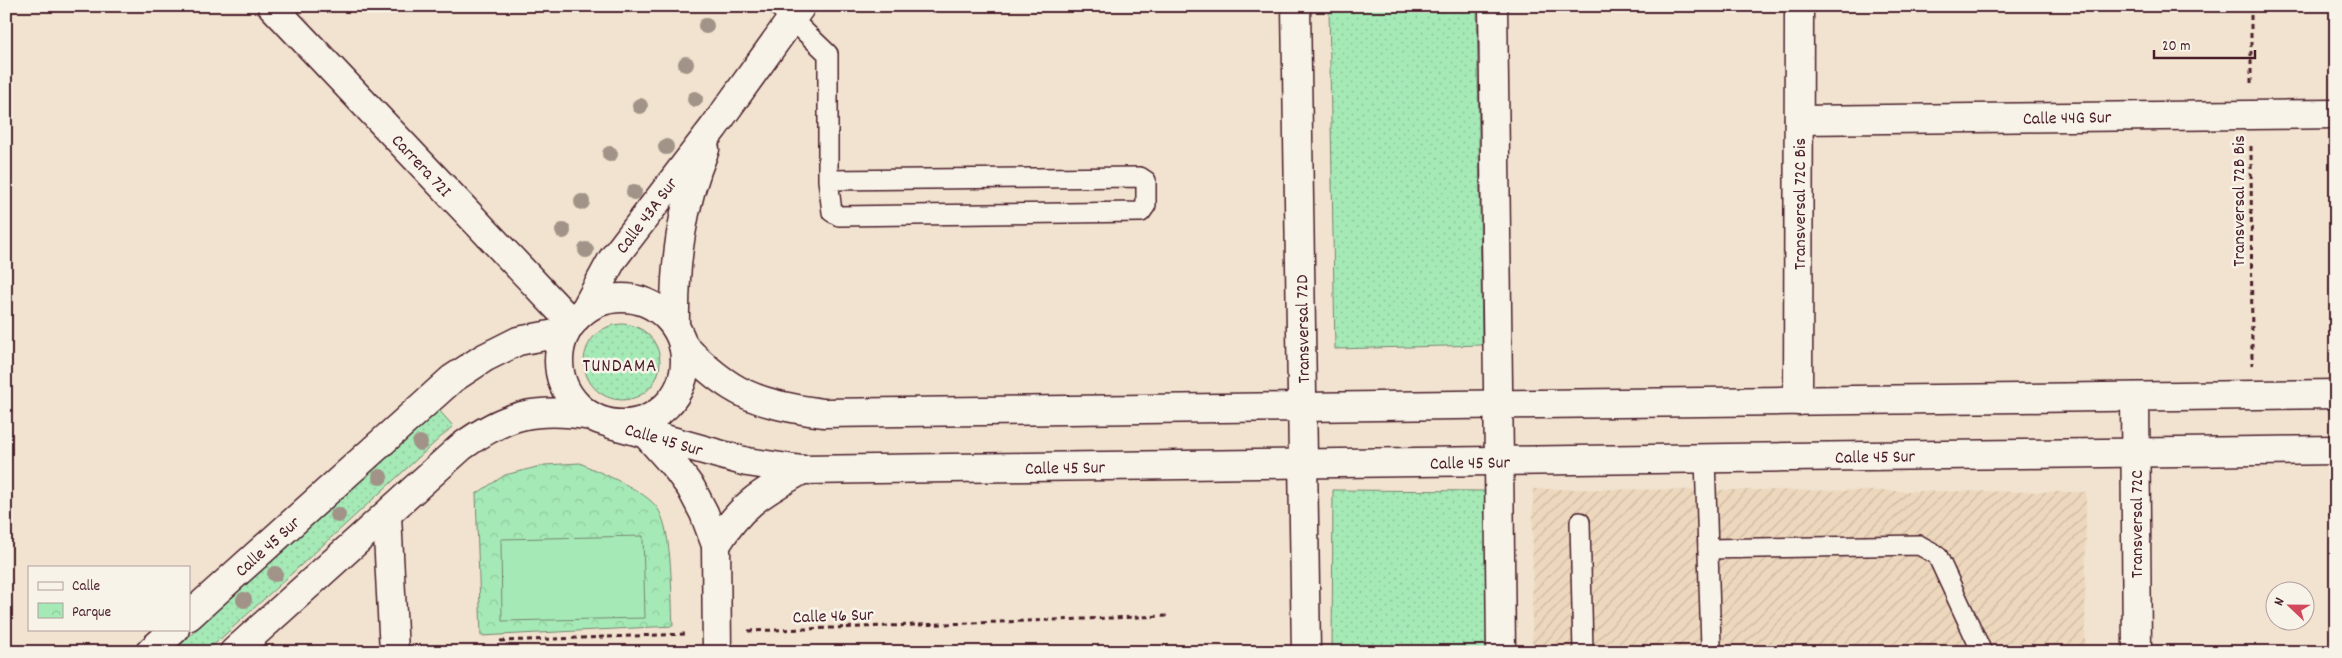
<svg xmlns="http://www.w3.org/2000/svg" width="2342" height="658" viewBox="0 0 2342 658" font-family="Dekko,sans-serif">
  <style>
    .industrial { fill: url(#industrial-furrows) }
    .grass { fill: url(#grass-dots); stroke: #788470 }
    .park { fill: url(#park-crowns); stroke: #788470 }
    .garden { fill: #a5eab6; stroke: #788470 }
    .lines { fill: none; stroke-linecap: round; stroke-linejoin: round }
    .service-casing { stroke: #4a1f2b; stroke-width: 22 }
    .minor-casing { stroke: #4a1f2b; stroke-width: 31 }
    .tertiary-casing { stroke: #4a1f2b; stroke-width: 31 }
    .path { stroke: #4a1f2b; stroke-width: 3; stroke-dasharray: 5 4; stroke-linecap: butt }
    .service { stroke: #f7f3e8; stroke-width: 19 }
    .minor { stroke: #f7f3e8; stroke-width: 28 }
    .tertiary { stroke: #f7f3e8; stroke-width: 28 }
    .tree { fill: #a29388 }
    .labels { text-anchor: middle; stroke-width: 5; stroke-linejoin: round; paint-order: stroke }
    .street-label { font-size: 18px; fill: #4a1f2b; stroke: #f7f3e8 }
    .neighbourhood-label { font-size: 19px; letter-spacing: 1px; fill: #4a1f2b; stroke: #f7f3e8 }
  </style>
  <defs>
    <pattern id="industrial-furrows" width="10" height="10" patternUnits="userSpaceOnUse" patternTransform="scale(1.25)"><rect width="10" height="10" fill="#edd8bd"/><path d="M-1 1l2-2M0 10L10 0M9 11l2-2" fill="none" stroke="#cdb9a3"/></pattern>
    <pattern id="grass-dots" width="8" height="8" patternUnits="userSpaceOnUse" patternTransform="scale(1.25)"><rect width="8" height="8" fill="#a5eab6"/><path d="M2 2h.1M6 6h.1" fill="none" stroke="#90c89d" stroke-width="1.8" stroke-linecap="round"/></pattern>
    <pattern id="park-crowns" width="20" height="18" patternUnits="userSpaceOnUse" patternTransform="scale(1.25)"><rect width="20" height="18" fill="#a5eab6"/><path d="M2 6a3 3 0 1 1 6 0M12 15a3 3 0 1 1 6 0" fill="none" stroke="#90c89d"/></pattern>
  </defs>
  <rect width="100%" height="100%" fill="#f1e3cf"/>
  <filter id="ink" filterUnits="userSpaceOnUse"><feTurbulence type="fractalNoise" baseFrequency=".02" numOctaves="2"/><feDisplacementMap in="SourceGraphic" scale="10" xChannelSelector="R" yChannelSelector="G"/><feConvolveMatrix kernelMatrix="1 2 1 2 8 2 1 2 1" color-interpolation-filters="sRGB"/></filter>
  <g filter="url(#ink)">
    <polygon class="industrial" points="1533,489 2086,492 2085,652 1532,652"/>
    <g class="grass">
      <polygon points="1329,6 1477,6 1482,345 1335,349"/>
      <circle cx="622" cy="362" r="38"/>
      <polygon points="438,409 453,426 206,652 172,652"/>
      <polygon points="1333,490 1489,491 1486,652 1332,652"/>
    </g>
    <path class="park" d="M 580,463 C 600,473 646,490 658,509 C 673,533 671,596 673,626 L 481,636 L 476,494 L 505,475 L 545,465 Z"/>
    <polygon class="garden" points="643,536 645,618 502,621 501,539"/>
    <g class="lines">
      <g class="service-casing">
        <g id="service">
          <polyline points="778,6 828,54 828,180 832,212 839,216 1141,212 1146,205 1146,181 1140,177 828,180"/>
          <polyline points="1705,458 1711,646"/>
          <polyline points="1580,522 1583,652"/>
          <polyline points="1708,549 1919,545 1937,555 1982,652"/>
        </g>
      </g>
      <g class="minor-casing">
        <g id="minor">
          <polyline points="272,6 572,323"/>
          <polyline points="1296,6 1306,652"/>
          <polyline points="1799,120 2336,114"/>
          <polyline points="2135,397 2137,652"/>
          <polyline points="1798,401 1799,6"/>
          <polyline points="645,433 677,469 691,488 704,513 716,545 717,652"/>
          <polyline points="1499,461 1501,652"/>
          <polyline points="387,516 394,652"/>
          <path d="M 716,545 C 741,504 762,493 802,470"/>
        </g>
      </g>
      <g class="tertiary-casing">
        <g id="tertiary">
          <polyline points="1493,6 1499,461"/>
          <circle cx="622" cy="361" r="63"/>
          <polyline points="586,308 612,260 714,127 801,6"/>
          <path d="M 675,326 C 674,264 681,207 705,149"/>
          <path d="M 683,345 C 729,394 757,404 823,413 L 2336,394"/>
          <polyline points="611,424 747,462 802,470 2336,450"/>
          <polyline points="189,616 452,379 484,358 518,341 566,332"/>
          <polyline points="150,652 175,629"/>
          <path d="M 234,652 L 461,447 C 506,414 536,407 591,416"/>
        </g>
      </g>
      <g class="path">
        <polyline points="2251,6 2251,85"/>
        <polyline points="2251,146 2252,365"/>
        <polyline points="748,631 1167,616"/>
        <polyline points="500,641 687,634"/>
      </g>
      <use href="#service" class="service"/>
      <use href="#minor" class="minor"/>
      <use href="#tertiary" class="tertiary"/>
    </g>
    <g class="tree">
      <circle cx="706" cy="26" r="8"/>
      <circle cx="686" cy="64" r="8"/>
      <circle cx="695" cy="99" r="8"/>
      <circle cx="640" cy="106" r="8"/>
      <circle cx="666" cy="147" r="8"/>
      <circle cx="610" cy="154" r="8"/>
      <circle cx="634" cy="192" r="8"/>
      <circle cx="582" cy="202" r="8"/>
      <circle cx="563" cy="231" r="8"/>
      <circle cx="586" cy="250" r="8"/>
      <circle cx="420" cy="443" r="8"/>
      <circle cx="380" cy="477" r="8"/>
      <circle cx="338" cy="515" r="8"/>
      <circle cx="275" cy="574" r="8"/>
      <circle cx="244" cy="600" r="8"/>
    </g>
  </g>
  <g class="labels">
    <g class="street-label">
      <text transform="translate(2067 117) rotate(-1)" y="6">Calle 44G Sur</text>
      <text transform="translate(422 165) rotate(47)" y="6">Carrera 72I</text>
      <text transform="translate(2238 201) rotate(-90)" y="6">Transversal 72B Bis</text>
      <text transform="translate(1799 204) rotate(-90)" y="6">Transversal 72C Bis</text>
      <text transform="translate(646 215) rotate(-53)" y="6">Calle 43A Sur</text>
      <text transform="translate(1302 329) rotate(-91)" y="6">Transversal 72D</text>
      <text transform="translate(664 439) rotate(16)" y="6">Calle 45 Sur</text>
      <text transform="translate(1875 456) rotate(-1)" y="6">Calle 45 Sur</text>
      <text transform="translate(1470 462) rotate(-1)" y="6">Calle 45 Sur</text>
      <text transform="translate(1065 467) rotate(-1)" y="6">Calle 45 Sur</text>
      <text transform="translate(2136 524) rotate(-90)" y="6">Transversal 72C</text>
      <text transform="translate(267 546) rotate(-42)" y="6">Calle 45 Sur</text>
      <text transform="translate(833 615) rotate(-2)" y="6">Calle 46 Sur</text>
    </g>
    <g class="neighbourhood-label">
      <text x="620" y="371">TUNDAMA</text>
    </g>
  </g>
  <rect width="2342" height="658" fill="none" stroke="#f7f3e8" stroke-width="25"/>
  <rect x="12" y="12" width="2317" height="633" fill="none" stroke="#4a1f2b" stroke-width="2" filter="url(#ink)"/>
  <rect x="28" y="566" width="162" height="65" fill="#f7f3e8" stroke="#b29e9c"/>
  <rect x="38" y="582" width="25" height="8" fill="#f7f3e8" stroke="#b29e9c"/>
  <text x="72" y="590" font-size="15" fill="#4a1f2b">Calle</text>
  <rect x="38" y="603" width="25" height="15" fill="url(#park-crowns)" stroke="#b29e9c"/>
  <text x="72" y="616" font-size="15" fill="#4a1f2b">Parque</text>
  <g transform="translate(2290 606) rotate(292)"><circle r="24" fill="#f7f3e8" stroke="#b29e9c"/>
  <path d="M0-4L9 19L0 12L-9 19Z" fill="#d1495b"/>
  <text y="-8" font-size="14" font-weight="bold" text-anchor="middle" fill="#4a1f2b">N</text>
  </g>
  <path d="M2154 50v8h101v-8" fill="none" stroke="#4a1f2b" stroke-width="2.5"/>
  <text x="2162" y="50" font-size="15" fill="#4a1f2b" stroke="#f7f3e8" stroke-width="4" paint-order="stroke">20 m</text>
</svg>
